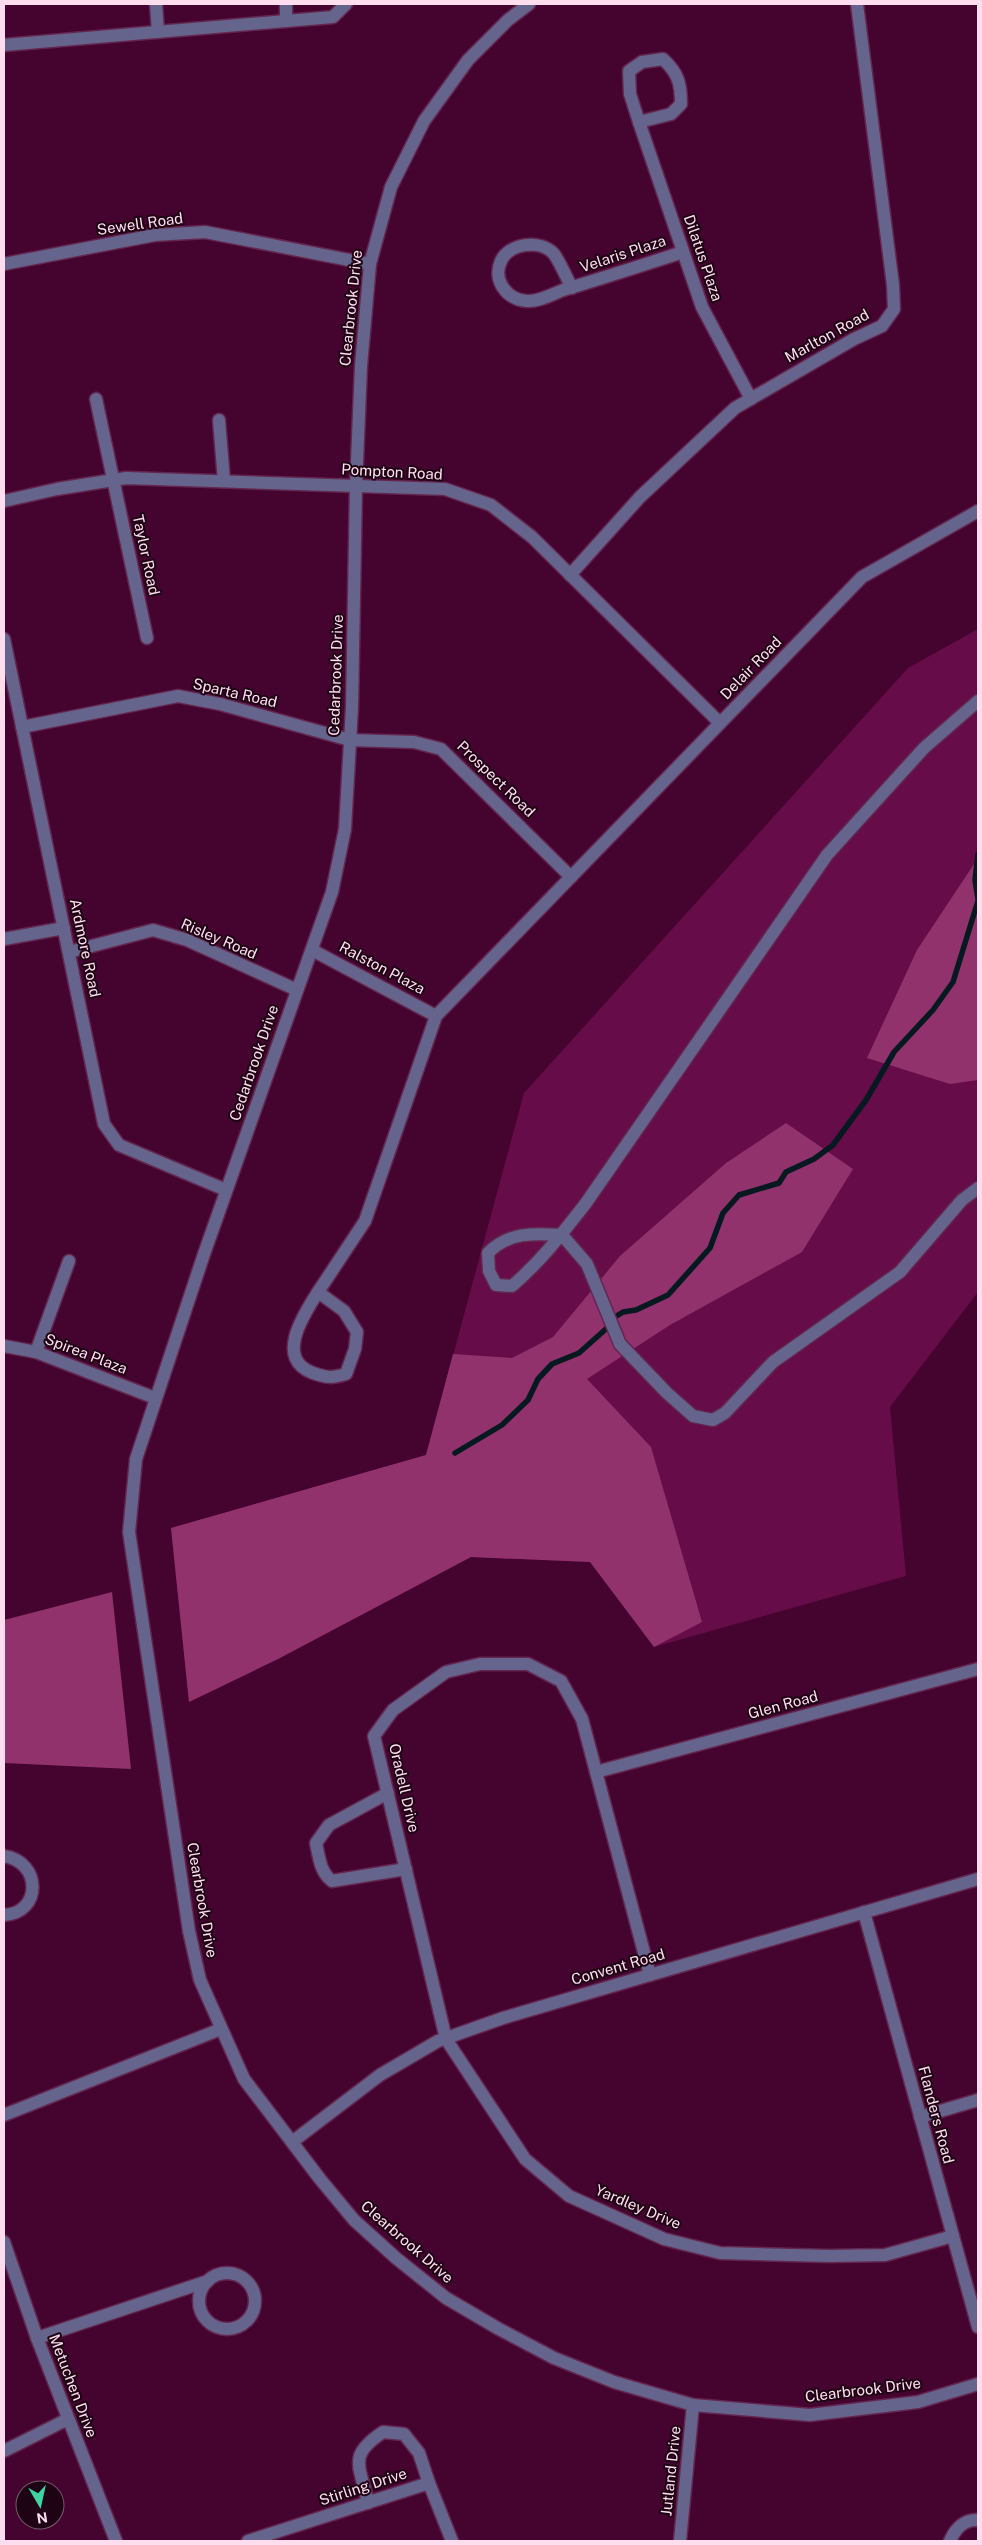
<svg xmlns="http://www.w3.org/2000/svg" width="982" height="2545" viewBox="0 0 982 2545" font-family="'Public Sans',sans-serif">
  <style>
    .green { fill: #660c48 }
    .forest { fill: #91326d }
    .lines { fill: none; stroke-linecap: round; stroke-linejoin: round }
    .stream { stroke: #061920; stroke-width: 5.5 }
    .minor-casing { stroke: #63264e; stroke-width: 15 }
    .minor { stroke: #65648d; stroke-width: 12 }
    .labels { text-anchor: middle; stroke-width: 4; stroke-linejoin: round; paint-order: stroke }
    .street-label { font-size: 15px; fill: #feddee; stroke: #1d0313 }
  </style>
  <rect width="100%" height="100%" fill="#45032f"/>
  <polygon class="green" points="978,629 978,1292 890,1407 906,1576 654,1647 590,1562 471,1557 278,1659 189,1702 171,1528 426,1455 524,1093 908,668"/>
  <g class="forest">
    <polygon points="978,858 978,1080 950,1084 867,1058 917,950"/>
    <polygon points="786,1123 853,1169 802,1252 670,1325 587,1379 651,1447 702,1622 654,1647 590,1562 471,1557 278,1659 189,1702 171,1528 426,1455 453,1354 512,1358 553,1337 620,1256 726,1163"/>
    <polygon points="112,1592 131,1769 4,1763 4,1620"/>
  </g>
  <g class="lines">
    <g class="stream">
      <polyline points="978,854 975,880 978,899"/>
      <polyline points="455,1453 502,1425 528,1400 538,1379 552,1364 579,1353 607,1328 610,1320 623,1312 636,1310 668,1295 710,1248 723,1213 739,1195 779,1183 786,1172 814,1159 833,1145 866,1100 894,1052 933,1010 953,982 978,901"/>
    </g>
    <g class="minor-casing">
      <g id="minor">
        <polyline points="156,4 158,32"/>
        <polyline points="286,4 286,21 333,17 346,4"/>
        <polyline points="529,4 508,20 468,60 424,121 391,187 370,264 361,366 356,486 352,707 345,829 332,892 204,1254 136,1459 129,1532 189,1931 200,1980 244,2079 320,2179 354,2220 396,2258 446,2298 499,2329 554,2358 614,2382 693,2405 810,2415 918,2402 978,2384"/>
        <polyline points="4,45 286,21"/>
        <path d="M 663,59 C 678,73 681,83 681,104 L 671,114 L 639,122 L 630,94 L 629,71 L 642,62 Z"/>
        <polyline points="639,122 702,307 751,399"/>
        <polyline points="4,264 155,235 205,232 370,264"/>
        <path d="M 572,288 C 566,277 561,264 554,254 C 541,239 509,243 501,261 C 492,280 507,300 527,301 C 538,302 553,294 563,290 C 603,278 643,265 683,252"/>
        <polyline points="96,399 147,638"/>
        <polyline points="219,420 224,481"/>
        <polyline points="4,501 57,489 126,478 445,489 491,505 532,537 720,723"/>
        <polyline points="570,575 640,497 735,408 854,339 882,326 894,309 893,285 857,4"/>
        <polyline points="4,639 104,1124 119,1145 226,1190"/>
        <path d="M 978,701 L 924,748 L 827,855 L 586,1203 C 561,1235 543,1259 512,1286 L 496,1285 L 489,1271 L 488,1253 C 508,1232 534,1233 562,1235 L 587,1264 L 620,1344 L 667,1393 L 693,1416 L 713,1420 L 725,1413 L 773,1362 L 900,1272 L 962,1200 L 978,1188"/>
        <polyline points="22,727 178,696 220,704 350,740 414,742 441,749 571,877"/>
        <polyline points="4,939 64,928"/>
        <polyline points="312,950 436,1016"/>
        <polyline points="69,952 153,930 187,940 297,990"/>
        <polyline points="318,1292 365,1221 436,1016 862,577 978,511"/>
        <path d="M 318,1292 L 344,1311 L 357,1332 L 355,1349 L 346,1374 C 332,1378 327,1378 313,1373 C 274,1359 304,1314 318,1292 Z"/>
        <polyline points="4,1346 36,1352 155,1398"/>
        <polyline points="36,1352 69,1261"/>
        <polyline points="596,1772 978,1669"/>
        <path d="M 388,1793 L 329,1825 L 316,1843 C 319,1857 320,1872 332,1881 L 406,1869"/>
        <path d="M 4,1856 C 42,1862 42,1913 4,1915"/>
        <polyline points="864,1912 978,2327"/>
        <polyline points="650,1975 582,1719 561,1681 528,1664 480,1664 446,1672 393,1710 374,1736 446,2039 525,2159 569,2196 664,2239 720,2253 829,2256 885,2255 953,2236"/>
        <polyline points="4,2115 221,2029"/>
        <polyline points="920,2117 978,2100"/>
        <polyline points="292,2142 380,2075 438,2041 503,2018 978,1879"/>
        <polyline points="4,2242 37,2338 116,2541"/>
        <circle cx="227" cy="2301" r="28"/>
        <polyline points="37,2338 208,2281"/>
        <polyline points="4,2451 68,2419"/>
        <path d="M 368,2503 C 360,2465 347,2456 383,2432 L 404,2434 L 419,2453 L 429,2483"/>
        <polyline points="248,2541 429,2483 452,2541"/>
        <polyline points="680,2541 693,2405"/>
        <path d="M 950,2541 C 955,2529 964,2519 978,2520"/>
      </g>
    </g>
    <use href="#minor" class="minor"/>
  </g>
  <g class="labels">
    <g class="street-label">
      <text transform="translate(140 224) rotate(-8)" y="5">Sewell Road</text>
      <text transform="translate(623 254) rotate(-18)" y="5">Velaris Plaza</text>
      <text transform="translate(703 258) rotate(71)" y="5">Dilatus Plaza</text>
      <text transform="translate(351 308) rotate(-84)" y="5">Clearbrook Drive</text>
      <text transform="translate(827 336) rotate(-29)" y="5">Marlton Road</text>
      <text transform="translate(392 472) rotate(3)" y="5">Pompton Road</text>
      <text transform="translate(146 555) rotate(78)" y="5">Taylor Road</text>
      <text transform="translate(751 668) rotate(-46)" y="5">Delair Road</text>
      <text transform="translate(336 675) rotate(-88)" y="5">Cedarbrook Drive</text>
      <text transform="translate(235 693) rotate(13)" y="5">Sparta Road</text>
      <text transform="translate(496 779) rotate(44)" y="5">Prospect Road</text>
      <text transform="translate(219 939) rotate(23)" y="5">Risley Road</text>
      <text transform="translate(85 948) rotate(78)" y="5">Ardmore Road</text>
      <text transform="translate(382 968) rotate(28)" y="5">Ralston Plaza</text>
      <text transform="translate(254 1063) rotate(-71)" y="5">Cedarbrook Drive</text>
      <text transform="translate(86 1354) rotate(21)" y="5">Spirea Plaza</text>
      <text transform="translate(783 1705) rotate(-15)" y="5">Glen Road</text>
      <text transform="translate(404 1788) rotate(77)" y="5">Oradell Drive</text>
      <text transform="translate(202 1900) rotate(80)" y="5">Clearbrook Drive</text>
      <text transform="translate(618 1967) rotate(-16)" y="5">Convent Road</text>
      <text transform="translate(936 2115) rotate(75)" y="5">Flanders Road</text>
      <text transform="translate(638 2207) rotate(23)" y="5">Yardley Drive</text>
      <text transform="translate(407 2242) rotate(41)" y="5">Clearbrook Drive</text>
      <text transform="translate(73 2386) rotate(69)" y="5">Metuchen Drive</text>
      <text transform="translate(863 2390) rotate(-7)" y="5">Clearbrook Drive</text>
      <text transform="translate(671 2471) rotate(-84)" y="5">Jutland Drive</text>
      <text transform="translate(363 2487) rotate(-18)" y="5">Stirling Drive</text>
    </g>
  </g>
  <rect width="982" height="2545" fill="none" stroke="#feddee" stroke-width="10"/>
  <g transform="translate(40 2505) rotate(171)"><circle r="24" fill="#1d0313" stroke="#775a6b"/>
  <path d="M0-4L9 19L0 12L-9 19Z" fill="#3fd4a2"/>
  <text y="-8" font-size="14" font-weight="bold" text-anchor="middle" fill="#feddee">N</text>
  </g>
</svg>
